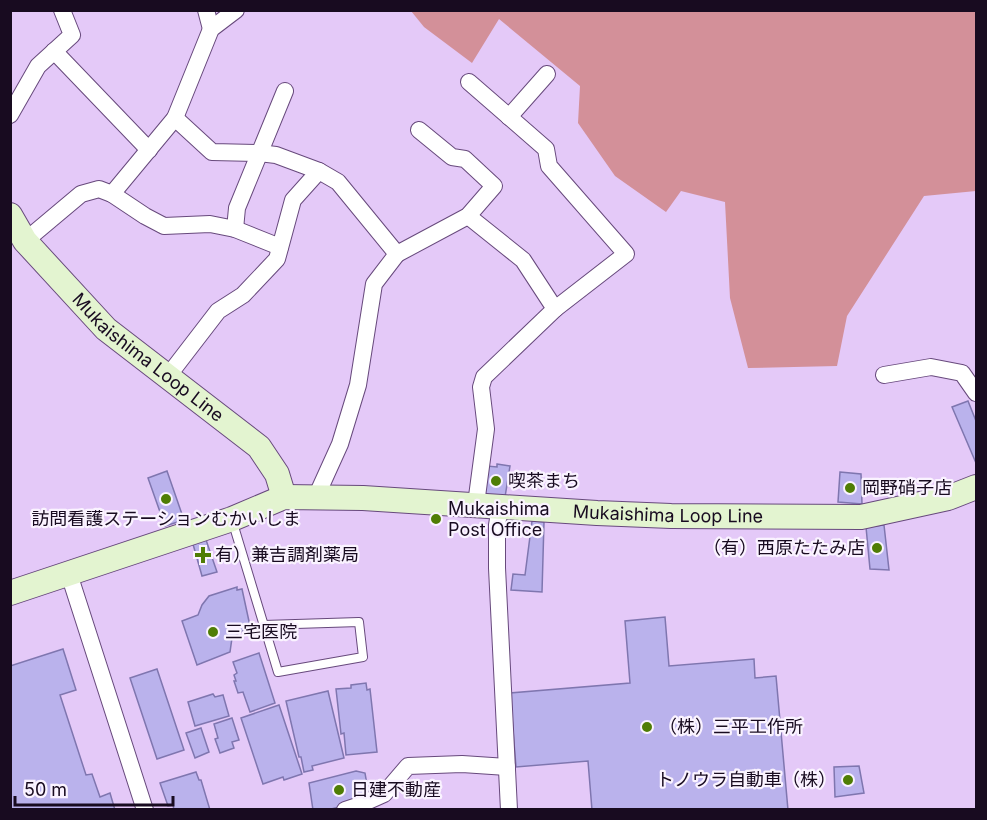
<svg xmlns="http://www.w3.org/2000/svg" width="987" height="820" viewBox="0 0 987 820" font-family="Inter,'Noto Sans JP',sans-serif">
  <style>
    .forest { fill: #d39099 }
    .building { fill: #bab2ec; stroke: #7f76af; stroke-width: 1.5 }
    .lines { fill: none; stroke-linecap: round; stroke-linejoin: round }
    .service-casing { stroke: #67497c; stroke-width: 10 }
    .minor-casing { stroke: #67497c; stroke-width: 18 }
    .secondary-casing { stroke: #67497c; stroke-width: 26 }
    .service { stroke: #fff; stroke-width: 8 }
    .minor { stroke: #fff; stroke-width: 16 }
    .secondary { stroke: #e3f4d0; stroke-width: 24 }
    .poi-dot { fill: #4f7d05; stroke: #faf3ff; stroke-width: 2 }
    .labels { text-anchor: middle; stroke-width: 4.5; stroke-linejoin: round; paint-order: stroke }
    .street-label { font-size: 18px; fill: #180b20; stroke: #faf3ff }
    .poi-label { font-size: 18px; fill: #180b20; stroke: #faf3ff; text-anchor: start }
  </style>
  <rect width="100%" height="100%" fill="#e4c9f8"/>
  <polygon class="forest" points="411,11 976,11 976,191 924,196 847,316 837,366 748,368 730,298 725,202 681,191 666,212 615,176 578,123 580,86 499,19 472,63 424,27"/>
  <g class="building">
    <polygon points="968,401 976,421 976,463 952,407"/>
    <polygon points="497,464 510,466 505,497 482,495 487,466 497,467"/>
    <polygon points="167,471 184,520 165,526 148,478"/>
    <polygon points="840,472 861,474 862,504 838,502"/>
    <polygon points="532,521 544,522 542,592 511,590 513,574 525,575"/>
    <polygon points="884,525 889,570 870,569 866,527"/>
    <polygon points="204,534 217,572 202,576 191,537"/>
    <polygon points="237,587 237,590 242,589 250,626 232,638 230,652 197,665 182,621 198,615 202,605 209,596"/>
    <polygon points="665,617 669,666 754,659 755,678 776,676 788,810 592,810 588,761 516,767 510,693 630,683 625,621"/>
    <polygon points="63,649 76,690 60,695 86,775 92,774 100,797 110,793 115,810 10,810 10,666"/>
    <polygon points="259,653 275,703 250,712 243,692 238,693 234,681 236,681 234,675 237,673 233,662"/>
    <polygon points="157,669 184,750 157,759 130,678"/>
    <polygon points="366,683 367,690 370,689 377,752 346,755 344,733 341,734 336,689 351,688 351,685"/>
    <polygon points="328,691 344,758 312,766 313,770 304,772 301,757 299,757 286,701"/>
    <polygon points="213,694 215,697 223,695 229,716 195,726 188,702"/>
    <polygon points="279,705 302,774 284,780 283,777 263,784 241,718"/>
    <polygon points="232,718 239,740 232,742 234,748 220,753 215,739 218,738 214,724"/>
    <polygon points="201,728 209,752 195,758 186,733"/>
    <polygon points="859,766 864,793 835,797 834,767"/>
    <polygon points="356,771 365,773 369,796 356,803 327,810 313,810 309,783"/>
    <polygon points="196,772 199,780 201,780 210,810 174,810 173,805 168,806 160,783"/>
  </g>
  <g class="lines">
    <g class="service-casing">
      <polyline id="service" points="232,520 278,672 363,657 359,622 264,625"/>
    </g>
    <g class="minor-casing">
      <g id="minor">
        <polyline points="206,10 211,29"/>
        <polyline points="54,51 149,150"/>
        <polyline points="469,82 546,149 549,166 626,254 555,309"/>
        <polyline points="10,115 38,66 72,35 62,10"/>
        <polyline points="509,117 547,74"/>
        <polyline points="175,118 212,152 259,153 276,155 319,171"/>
        <polyline points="112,194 175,118 211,29 236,10"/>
        <polyline points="468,216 523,260 555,309 484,377 481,387 486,429 476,504"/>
        <polyline points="235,229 237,208 285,91"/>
        <polyline points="25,241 81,194 99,189 112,194 145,216 164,226 210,224 235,229 280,247"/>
        <polyline points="397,254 468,216 494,186 465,159 452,157 419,130"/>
        <polyline points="884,375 931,367 962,373 976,393"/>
        <polyline points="168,376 218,311 243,295 277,259 293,200 319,171 338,182 397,254 374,284 358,385 340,444 316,497"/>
        <polyline points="500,507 497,525 497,568 509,810"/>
        <polyline points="69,574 145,810"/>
        <polyline points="345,810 357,806 384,794 408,766 462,764 507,767"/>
      </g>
    </g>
    <g class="secondary-casing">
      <g id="secondary">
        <path id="s1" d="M 10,215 L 25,241 L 106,329 L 259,447 L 277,474 L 284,497"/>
        <path id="s2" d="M 10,593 L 232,519 L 284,497 L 363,498 L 597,513 L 671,516 L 861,517 L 948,498 L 976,487"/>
      </g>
    </g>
    <use href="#service" class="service"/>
    <use href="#minor" class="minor"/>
    <use href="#secondary" class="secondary"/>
  </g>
  <g class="poi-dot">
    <circle cx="496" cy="481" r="6"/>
    <circle cx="850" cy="488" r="6"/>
    <circle cx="166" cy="499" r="6"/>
    <circle cx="436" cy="519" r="6"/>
    <circle cx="877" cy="548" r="6"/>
    <path d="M200 546h6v6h6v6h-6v6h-6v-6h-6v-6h6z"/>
    <circle cx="213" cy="632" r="6"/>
    <circle cx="647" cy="727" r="6"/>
    <circle cx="848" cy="780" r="6"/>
    <circle cx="339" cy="790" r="6"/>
  </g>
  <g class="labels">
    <g class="street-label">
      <text dy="6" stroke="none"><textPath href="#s1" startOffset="200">Mukaishima Loop Line</textPath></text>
      <text dy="6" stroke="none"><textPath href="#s2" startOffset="675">Mukaishima Loop Line</textPath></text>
    </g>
    <g class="poi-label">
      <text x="508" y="487">喫茶まち</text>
      <text x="862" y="494">岡野硝子店</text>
      <text x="448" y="515">Mukaishima<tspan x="448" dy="21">Post Office</tspan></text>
      <text x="166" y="525" text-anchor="middle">訪問看護ステーションむかいしま</text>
      <text x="865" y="554" text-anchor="end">（有）西原たたみ店</text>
      <text x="215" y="561">有）兼吉調剤薬局</text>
      <text x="225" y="638">三宅医院</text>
      <text x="659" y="733">（株）三平工作所</text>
      <text x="836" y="786" text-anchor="end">トノウラ自動車（株）</text>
      <text x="351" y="796">日建不動産</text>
    </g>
  </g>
  <rect width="987" height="820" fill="none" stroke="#180b20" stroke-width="24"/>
  <path d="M15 796v9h158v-9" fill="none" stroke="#180b20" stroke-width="3"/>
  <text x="24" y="796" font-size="18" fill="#180b20" stroke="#faf3ff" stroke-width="4.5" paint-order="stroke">50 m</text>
</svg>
